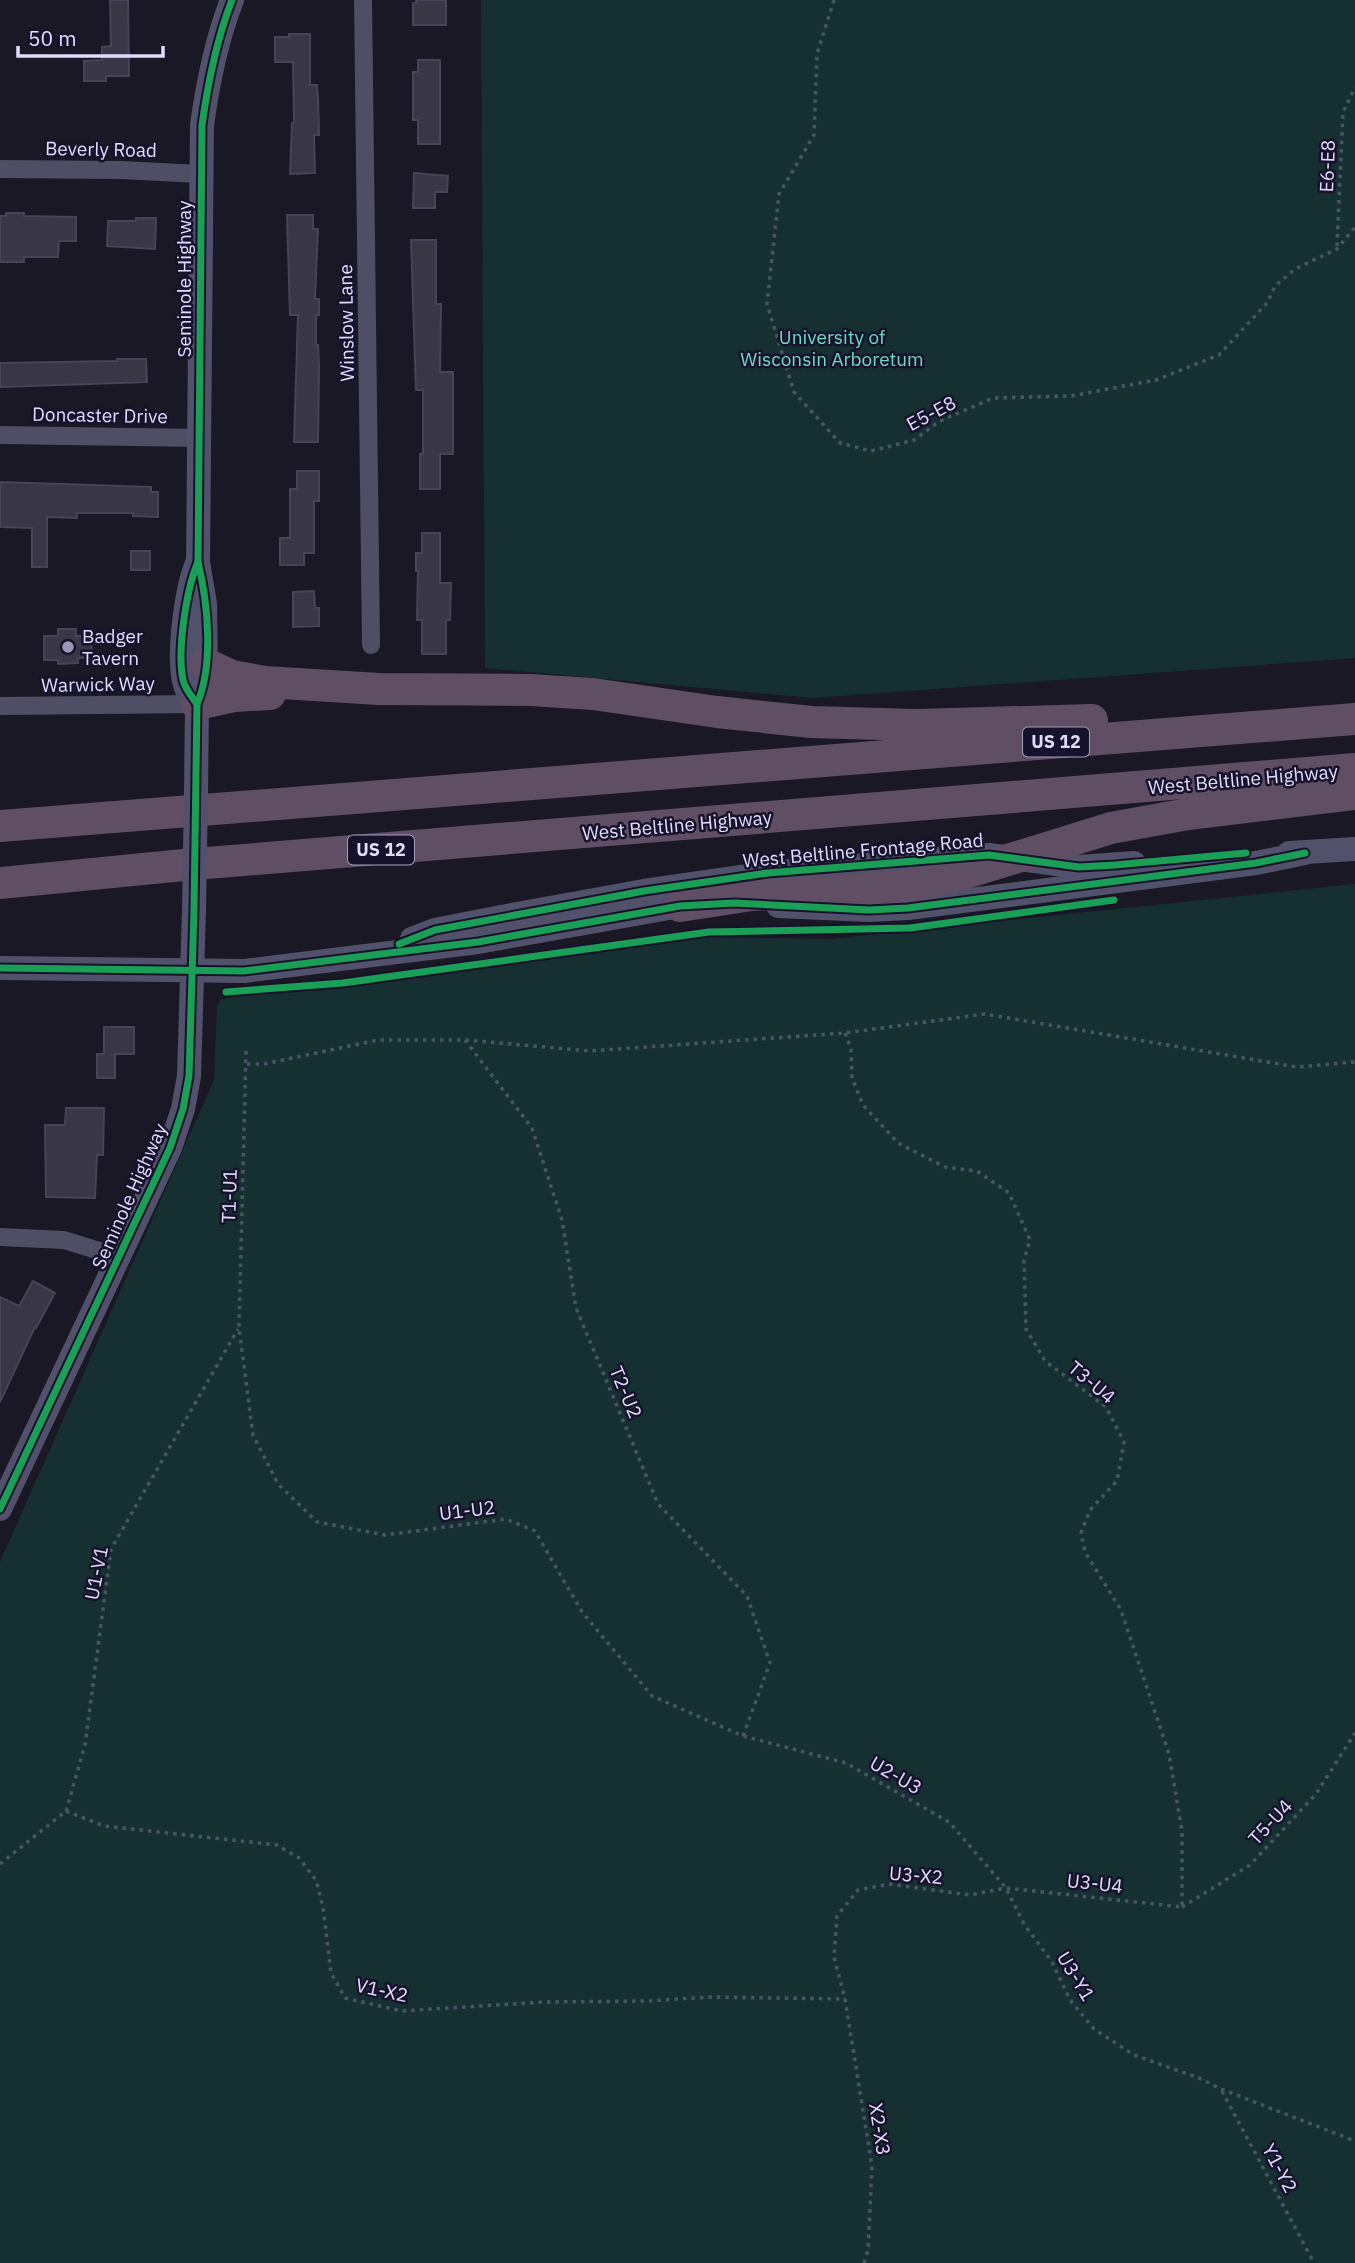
<svg xmlns="http://www.w3.org/2000/svg" width="1355" height="2263" viewBox="0 0 1355 2263" font-family="'IBM Plex Sans',sans-serif">
  <style>
    .green { fill: #163032 }
    .building { fill: #393646; stroke: #474358; stroke-width: 2 }
    .lines { fill: none; stroke-linecap: round; stroke-linejoin: round }
    .path { stroke: #495564; stroke-width: 3.5; stroke-dasharray: 3.5 5; stroke-linecap: butt }
    .street { stroke: #4f4e65; stroke-width: 18 }
    .secondary { stroke: #52516b; stroke-width: 24 }
    .highway { stroke: #5f4e64; stroke-width: 32 }
    .secondary-bridge { stroke: #52516b; stroke-width: 24 }
    .cycleway-casing { stroke: #17122b; stroke-width: 11 }
    .cycleway { stroke: #1a9f57; stroke-width: 7 }
    .poi-dot { fill: #9b97b2; stroke: #17122b; stroke-width: 2.5 }
    .labels { text-anchor: middle; stroke-width: 5; stroke-linejoin: round; paint-order: stroke }
    .shield { fill: #17122b; stroke: #a49fbf; stroke-width: 2 }
    .shield-label { font-size: 18px; font-weight: bold; fill: #e1dcfe }
    .street-label { font-size: 19px; fill: #e1dcfe; stroke: #17122b }
    .park-label { font-size: 19px; fill: #69ddc2; stroke: #17122b }
    .poi-label { font-size: 19px; fill: #e1dcfe; stroke: #17122b; text-anchor: start }
  </style>
  <rect width="100%" height="100%" fill="#1a1825"/>
  <g class="green">
    <polygon points="481,0 1355,0 1355,658 813,698 485,668"/>
    <polygon points="1355,884 1355,2263 0,2263 0,1562 214,1080 217,1007 221,999 229,998 237,993 343,988 708,937 831,939"/>
  </g>
  <g class="building">
    <polygon points="110,0 128,0 129,76 106,76 106,81 84,81 84,61 102,60 102,47 111,46"/>
    <polygon points="416,0 446,0 446,25 413,25 413,3 416,3"/>
    <polygon points="289,34 310,34 310,85 317,85 318,98 319,135 314,135 315,173 290,174 292,123 294,123 293,62 275,62 275,37 289,37"/>
    <polygon points="418,60 440,60 440,144 418,144 418,120 413,120 413,72 418,72"/>
    <polygon points="414,173 448,176 447,192 435,192 435,208 413,208"/>
    <polygon points="6,213 24,213 24,216 76,217 76,241 59,241 58,257 24,257 24,262 0,262 0,216 6,216"/>
    <polygon points="287,215 313,215 313,229 318,229 315,299 319,299 319,315 316,315 316,345 318,345 319,368 318,442 294,442 298,315 290,315"/>
    <polygon points="136,218 156,218 155,249 107,246 108,221 136,221"/>
    <polygon points="411,240 436,240 436,304 441,304 440,372 453,372 453,454 440,454 440,489 420,489 420,454 423,454 423,390 416,390"/>
    <polygon points="117,359 146,359 147,382 0,387 0,363 117,361"/>
    <polygon points="297,471 319,471 319,501 314,501 314,553 304,553 304,565 280,565 280,538 290,538 290,489 297,489"/>
    <polygon points="0,482 151,487 151,492 158,492 158,517 133,516 133,513 77,513 77,518 47,517 47,567 32,567 32,528 0,527"/>
    <polygon points="422,533 440,533 440,583 451,583 450,620 446,620 446,654 422,654 422,620 417,620 418,571 416,571 416,553 422,553"/>
    <rect x="131" y="551" width="19" height="19"/>
    <polygon points="314,591 315,608 319,608 319,626 293,627 293,592"/>
    <polygon points="58,629 76,629 76,636 91,636 92,658 78,658 78,663 58,664 58,660 44,660 44,636 58,636"/>
    <polygon points="104,1027 134,1027 134,1054 115,1054 115,1078 97,1078 97,1054 104,1054"/>
    <polygon points="66,1108 104,1108 103,1155 97,1155 95,1198 46,1197 45,1125 65,1125"/>
    <polygon points="33,1281 55,1293 36,1328 35,1327 0,1402 0,1297 19,1306"/>
  </g>
  <g class="lines">
    <g class="path">
      <polyline points="834,0 817,54 814,135 779,194 767,304 794,392 840,443 871,451 914,440 938,422 993,398 1071,396 1156,380 1219,355 1267,303 1275,286 1295,269 1337,249 1355,227"/>
      <polyline points="1337,246 1343,112 1355,87"/>
      <polyline points="845,1033 851,1049 852,1078 863,1105 898,1143 945,1167 977,1171 1009,1193 1030,1240 1024,1260 1026,1329 1045,1361 1106,1407 1124,1442 1117,1481 1090,1510 1081,1533 1085,1552 1121,1610 1169,1754 1182,1831 1182,1907"/>
      <polyline points="465,1040 532,1128 562,1220 576,1308 658,1504 747,1596 770,1663 743,1736"/>
      <polyline points="246,1051 239,1328 253,1435 278,1484 317,1522 385,1535 506,1519 535,1531 582,1612 652,1696 743,1736 846,1763 949,1822 1006,1888 1024,1924 1052,1962 1070,2000 1094,2029 1134,2055 1199,2078 1221,2089 1355,2141"/>
      <polyline points="247,1064 264,1064 378,1040 465,1040 589,1051 845,1033 985,1014 1297,1067 1355,1062"/>
      <polyline points="66,1811 104,1826 277,1845 299,1858 316,1880 323,1907 331,1973 345,1998 402,2011 544,2002 647,2001 711,1997 845,1999"/>
      <polyline points="66,1811 85,1745 111,1549 238,1329"/>
      <polyline points="0,1864 66,1811"/>
      <polyline points="1182,1907 1250,1865 1316,1794 1355,1733"/>
      <polyline points="1222,2091 1314,2263"/>
      <polyline points="864,2263 868,2250 872,2166 845,1999 834,1957 837,1916 858,1890 889,1884 970,1895 1006,1888 1182,1907"/>
    </g>
    <g class="street">
      <polyline points="363,0 371,645"/>
      <polyline points="0,169 121,170 200,174"/>
      <polyline points="0,435 199,438"/>
      <polyline points="0,706 197,704"/>
      <polyline points="0,1237 64,1240 119,1257"/>
    </g>
    <g class="secondary">
      <path d="M 197,704 C 192,697 185,690 184,681 C 178,652 186,590 197,563"/>
      <path d="M 196,792 L 197,704 L 206,672 L 205,604 L 198,562 L 202,125 C 208,82 216,41 232,0"/>
      <polyline points="1289,853 1355,849"/>
      <polyline points="778,906 869,910 908,908 1256,863 1305,853"/>
      <polyline points="412,939 435,930 501,917 644,891 768,873 989,855 1079,867 1134,863"/>
      <polyline points="0,968 244,971 478,942 680,906 696,905"/>
      <polyline points="0,1509 170,1148 183,1109 189,1076 194,910"/>
    </g>
    <g class="highway">
      <polyline points="206,664 232,676 265,682 379,689 530,690 593,694 717,712 811,722 917,725 1092,720"/>
      <polyline points="197,704 234,696 270,694"/>
      <polyline points="0,826 1355,719"/>
      <polyline points="0,883 194,864 1355,769"/>
      <polyline points="680,906 752,895 911,886 956,876 1111,828 1188,814 1355,794"/>
    </g>
    <polyline class="secondary-bridge" points="194,910 196,792"/>
    <g class="cycleway-casing">
      <g id="cycleway">
        <path d="M 197,704 C 192,697 185,689 183,680 C 177,651 186,590 198,562"/>
        <polyline points="399,944 435,930 644,891 768,873 989,855 1079,867 1115,865 1246,853"/>
        <polyline points="0,968 244,971 478,942 680,906 734,903 869,910 908,908 1256,863 1305,853"/>
        <polyline points="226,992 343,983 709,932 910,928 1114,900"/>
        <path d="M 0,1509 L 170,1148 L 183,1109 L 189,1076 L 194,910 L 197,704 C 214,665 208,603 198,562 L 202,125 C 208,82 216,41 232,0"/>
      </g>
    </g>
    <use href="#cycleway" class="cycleway"/>
  </g>
  <circle class="poi-dot" cx="68" cy="647" r="7"/>
  <g class="labels">
    <g class="shield">
      <rect x="1023" y="727.5" width="66" height="29" rx="5"/>
      <rect x="348" y="835.5" width="66" height="29" rx="5"/>
    </g>
    <g class="shield-label">
      <text x="1056" y="748">US 12</text>
      <text x="381" y="856">US 12</text>
    </g>
    <g class="street-label">
      <text transform="translate(101 149) rotate(1)" y="7">Beverly Road</text>
      <text transform="translate(1327 166) rotate(-88)" y="7">E6-E8</text>
      <text transform="translate(184 279) rotate(-90)" y="7">Seminole Highway</text>
      <text transform="translate(346 323) rotate(-91)" y="7">Winslow Lane</text>
      <text transform="translate(931 413) rotate(-28)" y="7">E5-E8</text>
      <text transform="translate(100 415) rotate(1)" y="7">Doncaster Drive</text>
      <text transform="translate(98 684) rotate(-1)" y="7">Warwick Way</text>
      <text transform="translate(1243 779) rotate(-5)" y="7">West Beltline Highway</text>
      <text transform="translate(677 825) rotate(-5)" y="7">West Beltline Highway</text>
      <text transform="translate(863 850) rotate(-5)" y="7">West Beltline Frontage Road</text>
      <text transform="translate(129 1196) rotate(-66)" y="7">Seminole Highway</text>
      <text transform="translate(229 1196) rotate(-88)" y="7">T1-U1</text>
      <text transform="translate(1092 1382) rotate(40)" y="7">T3-U4</text>
      <text transform="translate(626 1392) rotate(67)" y="7">T2-U2</text>
      <text transform="translate(467 1510) rotate(-7)" y="7">U1-U2</text>
      <text transform="translate(96 1573) rotate(-79)" y="7">U1-V1</text>
      <text transform="translate(896 1775) rotate(30)" y="7">U2-U3</text>
      <text transform="translate(1270 1822) rotate(-47)" y="7">T5-U4</text>
      <text transform="translate(916 1875) rotate(5)" y="7">U3-X2</text>
      <text transform="translate(1095 1883) rotate(6)" y="7">U3-U4</text>
      <text transform="translate(1076 1976) rotate(59)" y="7">U3-Y1</text>
      <text transform="translate(382 1990) rotate(12)" y="7">V1-X2</text>
      <text transform="translate(880 2129) rotate(81)" y="7">X2-X3</text>
      <text transform="translate(1280 2168) rotate(62)" y="7">Y1-Y2</text>
    </g>
    <g class="park-label">
      <text x="832" y="344">University of<tspan x="832" dy="22">Wisconsin Arboretum</tspan></text>
    </g>
    <g class="poi-label">
      <text x="82" y="643">Badger<tspan x="82" dy="22">Tavern</tspan></text>
    </g>
  </g>
  <path d="M18 46v10h145v-10" fill="none" stroke="#e1dcfe" stroke-width="3.5"/>
  <text x="28" y="46" font-size="21" fill="#e1dcfe" stroke="#17122b" stroke-width="5" paint-order="stroke">50 m</text>
</svg>
